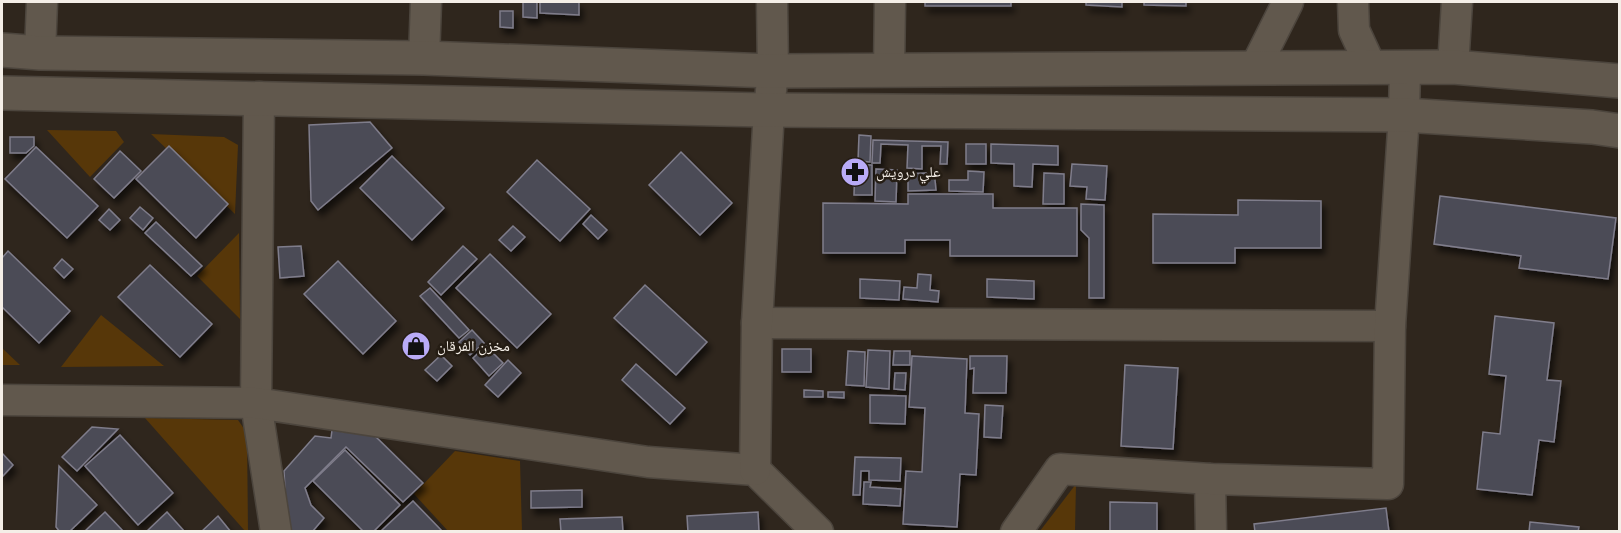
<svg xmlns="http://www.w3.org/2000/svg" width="1621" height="533" viewBox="0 0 1621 533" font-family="Roboto,'Noto Naskh Arabic',sans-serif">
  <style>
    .green { fill: #573709 }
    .building { fill: #4c4b57; stroke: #7f7d8b; stroke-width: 1.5; filter: url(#shadow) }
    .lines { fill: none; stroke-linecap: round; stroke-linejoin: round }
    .minor-casing { stroke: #4c453d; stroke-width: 33 }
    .secondary-casing { stroke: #4c453d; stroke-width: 36 }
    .minor { stroke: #61584d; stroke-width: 30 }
    .secondary { stroke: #61584d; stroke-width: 33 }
    .labels { text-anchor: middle; stroke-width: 5; stroke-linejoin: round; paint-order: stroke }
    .poi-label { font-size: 15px; fill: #f4eee7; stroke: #251d14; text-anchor: start }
  </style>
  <defs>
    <filter id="shadow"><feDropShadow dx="3.5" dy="6" stdDeviation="3" flood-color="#0009"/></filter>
  </defs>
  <rect width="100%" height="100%" fill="#2f261d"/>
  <g class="green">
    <polygon points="47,130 116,131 124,142 90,177"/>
    <polygon points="151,134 224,137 238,145 235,214"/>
    <polygon points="239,233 240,319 197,276"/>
    <polygon points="101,315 164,366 61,367"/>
    <polygon points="2,348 20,365 2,365"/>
    <polygon points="145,418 238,420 247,433 248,531 245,531"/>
    <polygon points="455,451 520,461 522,531 448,531 414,494"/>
    <polygon points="1076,484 1075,531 1040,531"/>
  </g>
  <g class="building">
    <polygon points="523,2 537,2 537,18 523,17"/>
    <polygon points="540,2 579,2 579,15 540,13"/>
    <rect x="925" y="2" width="86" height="4"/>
    <polygon points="1086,2 1122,2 1122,7 1086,5"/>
    <polygon points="1144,2 1186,2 1186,6 1144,5"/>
    <polygon points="500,11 513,11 513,28 500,27"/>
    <polygon points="370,122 392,148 318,210 311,201 309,125"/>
    <polygon points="859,135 871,136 870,162 858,161"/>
    <polygon points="10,137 34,137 34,146 26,153 10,153"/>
    <polygon points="873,140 948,142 947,164 940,164 941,146 922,146 922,169 907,168 908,145 881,144 880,163 872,163"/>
    <rect x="966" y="144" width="20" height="20"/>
    <polygon points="991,144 1058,146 1058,165 1033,164 1032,187 1014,186 1014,164 991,163"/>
    <polygon points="169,146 228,204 196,238 136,179"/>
    <polygon points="36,147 98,206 67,238 5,179"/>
    <polygon points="120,151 141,171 114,198 94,179"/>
    <polygon points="681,152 732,203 700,235 649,185"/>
    <polygon points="392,156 444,208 412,240 360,188"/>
    <polygon points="537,160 590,209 560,241 507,192"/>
    <polygon points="1072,164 1107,166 1105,200 1086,199 1087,187 1070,186"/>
    <polygon points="855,165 872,165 872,195 854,195"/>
    <polygon points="876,169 897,170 896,202 875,201"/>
    <polygon points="968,171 984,172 983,192 949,191 949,180 968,180"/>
    <polygon points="926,173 935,180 936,190 908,191 908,174"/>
    <polygon points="1044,173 1064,174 1064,204 1043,204"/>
    <polygon points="908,194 993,194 993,208 1077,208 1077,256 950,256 950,240 905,240 905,253 823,253 823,203 908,204"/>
    <polygon points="1440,196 1616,218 1608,279 1519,268 1521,256 1434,244"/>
    <polygon points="1238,200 1321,201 1321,248 1235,248 1235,263 1153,263 1153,214 1238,215"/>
    <polygon points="1081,204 1104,205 1104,298 1089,298 1089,238 1081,230"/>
    <polygon points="140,207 153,218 143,230 130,218"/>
    <polygon points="109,209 120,220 110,230 99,220"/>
    <polygon points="591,215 607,230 598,239 583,224"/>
    <polygon points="156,222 202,266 191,276 145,233"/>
    <polygon points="513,226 525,237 511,251 499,240"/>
    <polygon points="301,246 304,276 280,278 278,247"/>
    <polygon points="463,246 477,259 441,295 428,282"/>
    <polygon points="8,251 70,311 39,343 2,307 2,258"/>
    <polygon points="490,254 551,314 517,348 456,288"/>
    <polygon points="62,259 73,269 64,278 54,268"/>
    <polygon points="338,261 396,321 363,354 304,294"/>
    <polygon points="150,265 212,324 180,357 118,297"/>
    <polygon points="918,274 931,275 930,290 939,291 938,302 903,299 904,287 917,288"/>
    <polygon points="860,279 900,281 899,300 860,298"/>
    <polygon points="987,279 1034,281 1034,299 987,297"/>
    <polygon points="645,285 707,342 676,375 614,318"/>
    <polygon points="430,288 469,330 459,338 420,296"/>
    <polygon points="1495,316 1554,323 1547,380 1561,381 1554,442 1539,440 1532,495 1477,489 1483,432 1500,434 1506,376 1489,374"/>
    <polygon points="472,330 484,343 470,355 459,342"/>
    <polygon points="486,346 503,363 489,376 473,358"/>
    <rect x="782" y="349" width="29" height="23"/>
    <polygon points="868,350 890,351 889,389 866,387"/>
    <polygon points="848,351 865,352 864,386 846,385"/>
    <polygon points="894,351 910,351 910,365 893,365"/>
    <polygon points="441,355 452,366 437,381 425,370"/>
    <polygon points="912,356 967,359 965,413 979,414 976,475 960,474 957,527 903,524 906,471 922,472 925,408 909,407"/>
    <polygon points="970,356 1007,356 1006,393 973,393 974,368 970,369"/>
    <polygon points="508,360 521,373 498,397 485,385"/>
    <polygon points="636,364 685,408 670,424 622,380"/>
    <polygon points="1125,365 1178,368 1173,449 1121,446"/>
    <polygon points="895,373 906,373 905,390 894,389"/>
    <polygon points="804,390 823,391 823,397 804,397"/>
    <polygon points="828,392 844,392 844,398 828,397"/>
    <polygon points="870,395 906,396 905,424 870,423"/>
    <polygon points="985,405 1003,406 1001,438 984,437"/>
    <polygon points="92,427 118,429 77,471 62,457"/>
    <polygon points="332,430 375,436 423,483 403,502 346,447 305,488 311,505 324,518 312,532 291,532 287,528 284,471 315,436 331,438"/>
    <polygon points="120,435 173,493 138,525 85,466"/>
    <polygon points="345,450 400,505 373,532 364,532 313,481"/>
    <polygon points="2,453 13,465 2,477"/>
    <polygon points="855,457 901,458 900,481 869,480 869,471 861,471 860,495 853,495"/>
    <polygon points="59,466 97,505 69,532 60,532 56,527"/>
    <polygon points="864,482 871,482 870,487 901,489 900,506 863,504"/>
    <polygon points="582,490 582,507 531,508 531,491"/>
    <polygon points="413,501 443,532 381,531"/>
    <polygon points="1110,502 1157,503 1157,532 1110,532"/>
    <polygon points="1386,508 1389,532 1255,532 1254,524"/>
    <polygon points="105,512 124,532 84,532"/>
    <polygon points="167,512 185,532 146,532"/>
    <polygon points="758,512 759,532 688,532 687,516"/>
    <polygon points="218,516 231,532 201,532"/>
    <polygon points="622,517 623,532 561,532 560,519"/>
    <polygon points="1530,522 1579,527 1578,532 1529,532"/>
  </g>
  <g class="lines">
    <g class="minor-casing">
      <g id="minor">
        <polyline points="1353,2 1354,30 1371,67"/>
        <polyline points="40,53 42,2"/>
        <polyline points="424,58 426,2"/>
        <polyline points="1453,67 1457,2"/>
        <polyline points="1255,68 1288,2"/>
        <polyline points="889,71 890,2"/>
        <polyline points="259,97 256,403 276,532"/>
        <polyline points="757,323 1390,326"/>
        <polyline points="2,400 256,403 648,462 755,470 818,532"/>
        <polyline points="755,470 757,323 769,110 773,71 772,2"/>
        <polyline points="1210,479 1211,532"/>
        <polyline points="1016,532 1060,469 1210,479 1388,484 1390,326 1404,115 1405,67"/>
      </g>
    </g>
    <g class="secondary-casing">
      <g id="secondary">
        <polyline points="2,50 40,53 424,58 773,71 1453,67 1620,81"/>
        <polyline points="2,93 769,110 1404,115 1592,127 1620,131"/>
      </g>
    </g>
    <use href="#minor" class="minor"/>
    <use href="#secondary" class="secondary"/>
  </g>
  <defs>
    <g id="pharmacy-disc" transform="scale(1.5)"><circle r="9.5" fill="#b9abf7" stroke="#251d14"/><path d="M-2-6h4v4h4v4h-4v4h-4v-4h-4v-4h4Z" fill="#111"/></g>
    <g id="shop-disc" transform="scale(1.5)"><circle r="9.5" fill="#b9abf7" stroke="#251d14"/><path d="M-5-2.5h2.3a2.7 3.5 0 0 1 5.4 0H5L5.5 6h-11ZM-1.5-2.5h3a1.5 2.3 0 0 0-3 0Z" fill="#111"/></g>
  </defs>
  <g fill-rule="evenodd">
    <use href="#pharmacy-disc" x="855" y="172"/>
    <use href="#shop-disc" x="416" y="346"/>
  </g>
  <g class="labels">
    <g class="poi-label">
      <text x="876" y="177">علي درويش</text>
      <text x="437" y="351">مخزن الفرقان</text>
    </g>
  </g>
  <rect width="1621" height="533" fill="none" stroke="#f4eee7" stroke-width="6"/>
</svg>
